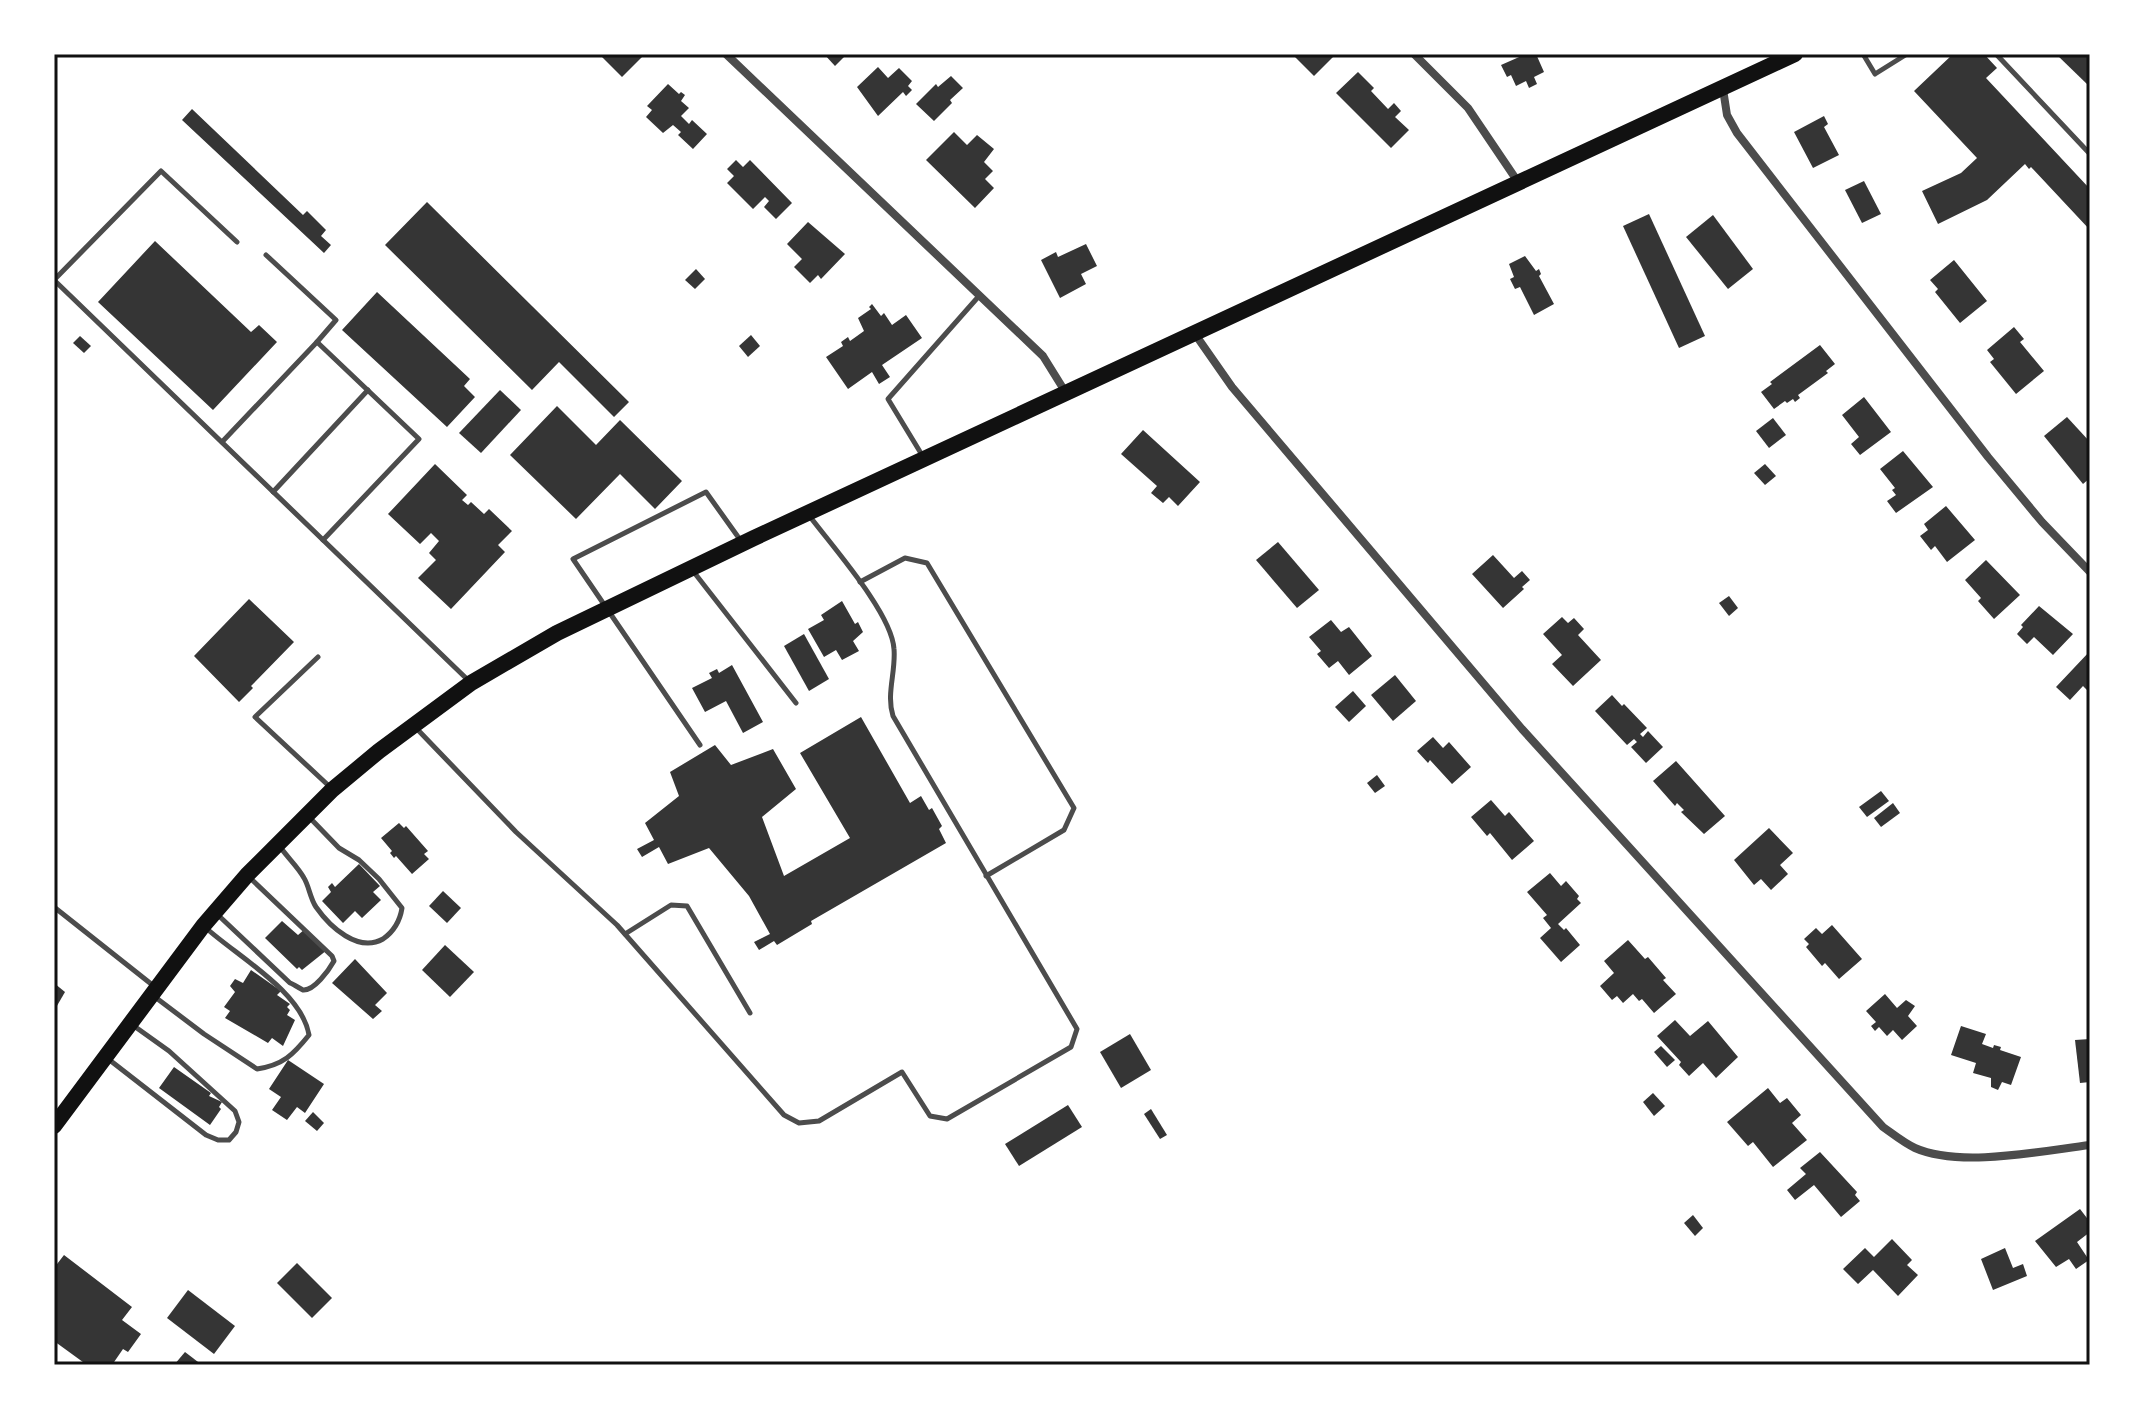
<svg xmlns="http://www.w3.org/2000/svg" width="2144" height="1419" viewBox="0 0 2144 1419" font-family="'Public Sans',sans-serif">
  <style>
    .building { fill: #353535 }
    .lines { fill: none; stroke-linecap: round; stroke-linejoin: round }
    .service { stroke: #4c4c4c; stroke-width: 5 }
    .minor { stroke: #4c4c4c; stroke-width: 8 }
    .primary { stroke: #111; stroke-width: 16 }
    .neatline { fill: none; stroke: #111; stroke-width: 3 }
  </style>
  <rect width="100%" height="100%" fill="#fff"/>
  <g class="building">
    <polygon points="599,54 641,54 643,56 622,77"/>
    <polygon points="824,54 847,54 835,66"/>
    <polygon points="1292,54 1332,54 1334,56 1314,76"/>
    <polygon points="1526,54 1536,54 1544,72 1534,77 1537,84 1529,88 1526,81 1516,86 1511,75 1507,77 1501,65"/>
    <polygon points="1953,54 1984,54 1997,68 1986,78 2090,189 2090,230 2031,167 2029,169 2025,164 1987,200 1938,224 1922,191 1961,173 1977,158 1914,91"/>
    <polygon points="2056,54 2090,54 2090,87"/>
    <polygon points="878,67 888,78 899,68 912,81 908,86 912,90 906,96 903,92 878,116 857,87"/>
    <polygon points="1358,72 1374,88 1371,91 1388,109 1394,103 1401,111 1395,117 1409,130 1391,148 1336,93"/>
    <polygon points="951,76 963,88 950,100 952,103 934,121 916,104 936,84 938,87"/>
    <polygon points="668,84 679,94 681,92 685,95 681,101 689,108 681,116 689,124 692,120 707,134 693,149 678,135 681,132 673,125 663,133 646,117 652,110 647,106"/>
    <polygon points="192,109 303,215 307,211 326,230 321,236 331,245 324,253 182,120"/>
    <polygon points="1824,116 1828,124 1824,127 1839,155 1813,168 1794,132"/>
    <polygon points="954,132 967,145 977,135 994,149 984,162 993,171 985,179 994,188 975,208 926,160"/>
    <polygon points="736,160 743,167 750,160 792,203 776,219 764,207 769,201 765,197 753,209 727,183 734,176 727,169"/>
    <polygon points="1864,181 1881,214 1862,223 1845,190"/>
    <polygon points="427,202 629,402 614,417 559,362 532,390 385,245"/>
    <polygon points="1649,214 1705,336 1679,348 1623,226"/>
    <polygon points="1713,215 1753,269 1728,289 1686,237"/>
    <polygon points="808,222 845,254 821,279 818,275 810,283 794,267 802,259 787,244"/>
    <polygon points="155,241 251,332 259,325 277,342 213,410 98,302"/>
    <polygon points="1086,244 1097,266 1081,274 1086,284 1060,298 1041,260 1056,252 1058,257"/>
    <polygon points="1525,256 1536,271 1539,269 1541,274 1539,276 1554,304 1534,315 1520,287 1515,289 1510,279 1514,277 1509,264"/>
    <polygon points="1954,260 1987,301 1960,323 1935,292 1938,289 1930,280"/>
    <polygon points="696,269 705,279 695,289 685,280"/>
    <polygon points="377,292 470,379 464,386 475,397 447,427 342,330"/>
    <polygon points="872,304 881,316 884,313 892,325 906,315 922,338 882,365 890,377 879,384 872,372 848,389 826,357 843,346 841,342 848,337 850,341 864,331 858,318 871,309 869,307"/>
    <polygon points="2014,327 2024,339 2020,342 2044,371 2016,394 1990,362 1994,359 1987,350"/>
    <polygon points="751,335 760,346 748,357 739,346"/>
    <polygon points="80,336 91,346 84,353 73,343"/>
    <polygon points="1820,345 1835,364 1826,371 1828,373 1798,395 1800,398 1795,402 1793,399 1787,403 1785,401 1774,409 1761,392 1772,384 1770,382"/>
    <polygon points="500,390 521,410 481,453 459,433"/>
    <polygon points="1864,397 1891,432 1860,455 1851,444 1859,437 1842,415"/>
    <polygon points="557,406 596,445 620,420 682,481 655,509 620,474 576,519 510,455"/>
    <polygon points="2067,417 2090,442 2090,478 2083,484 2044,436"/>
    <polygon points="1773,418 1786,435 1769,448 1756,431"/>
    <polygon points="1143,430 1200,482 1178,506 1169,497 1163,503 1151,493 1157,486 1121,454"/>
    <polygon points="1903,451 1933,487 1896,513 1887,501 1896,495 1892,490 1895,488 1880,469"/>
    <polygon points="435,464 467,495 462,500 468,505 471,502 484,514 489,509 512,531 498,545 505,552 451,609 418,578 436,560 429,553 439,541 431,533 420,544 388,514"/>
    <polygon points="1765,464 1776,476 1765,485 1754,473"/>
    <polygon points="1946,506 1975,540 1947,562 1935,546 1931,550 1920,536 1928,530 1924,524"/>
    <polygon points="1278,542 1319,590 1297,608 1256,560"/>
    <polygon points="1493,555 1514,578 1522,571 1530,580 1522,587 1524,589 1503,608 1472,574"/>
    <polygon points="1986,560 2020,595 1994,619 1978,601 1981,598 1965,580"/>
    <polygon points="1729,596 1738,608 1729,616 1719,603"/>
    <polygon points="249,599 294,642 251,686 253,688 239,702 194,656"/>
    <polygon points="842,601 855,624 858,622 863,632 853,641 859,651 842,660 836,650 824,657 808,629 824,620 821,615"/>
    <polygon points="2039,606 2073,634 2053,655 2034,637 2027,644 2017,634 2023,627 2021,625"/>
    <polygon points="1562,617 1568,623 1574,618 1584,629 1578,635 1601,660 1573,686 1552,664 1562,655 1543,634"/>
    <polygon points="1331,620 1341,632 1349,627 1372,656 1349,675 1338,661 1329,668 1317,654 1321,651 1309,637"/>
    <polygon points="804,634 829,679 809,691 784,646"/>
    <polygon points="2090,651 2090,693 2083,686 2070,700 2056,687"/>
    <polygon points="732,665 763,722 743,733 726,701 705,712 692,688 712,678 709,673 717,669 719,673"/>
    <polygon points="1395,675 1416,701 1393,721 1371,695"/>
    <polygon points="1353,691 1366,706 1349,722 1335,707"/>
    <polygon points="1612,695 1622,706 1624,704 1647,728 1640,734 1643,737 1648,731 1663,747 1646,763 1631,747 1637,742 1634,739 1627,745 1595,711"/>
    <polygon points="861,717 910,803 921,796 929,810 932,808 942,826 939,829 946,843 811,921 812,924 777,945 774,941 759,950 754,942 770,934 749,896 709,848 668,864 659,847 642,857 637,849 654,840 645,823 679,796 670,772 715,745 731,765 773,749 796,789 762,817 784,876 850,838 800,753"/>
    <polygon points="1433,737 1443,748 1449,742 1471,767 1452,784 1430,760 1428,763 1417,751"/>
    <polygon points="1676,761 1725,816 1704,834 1681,812 1684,810 1677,803 1675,806 1653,781"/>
    <polygon points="1377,775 1385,786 1375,793 1367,783"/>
    <polygon points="1881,791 1889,801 1867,817 1859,807"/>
    <polygon points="1491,800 1505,816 1509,812 1534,841 1512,860 1490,833 1487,836 1471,817"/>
    <polygon points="1893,803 1900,813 1881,827 1874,818"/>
    <polygon points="399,823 404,828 406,826 428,851 424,854 429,859 412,874 396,856 394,858 390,853 392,851 381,838"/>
    <polygon points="1769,828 1793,853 1780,865 1788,874 1771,890 1761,879 1754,885 1734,860"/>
    <polygon points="359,864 380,886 373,892 381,900 362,918 355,911 343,923 322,901 331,892 328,887 332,883 335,887"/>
    <polygon points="1550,873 1561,886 1566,881 1579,896 1577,899 1581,903 1558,924 1564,930 1566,928 1580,945 1561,962 1540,938 1551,928 1543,918 1547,915 1527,892"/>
    <polygon points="443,891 461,908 447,923 429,906"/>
    <polygon points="282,921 298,935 305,929 327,950 302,970 299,967 297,969 265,938"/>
    <polygon points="1832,925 1862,959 1839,979 1825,963 1822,966 1806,947 1809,944 1804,939 1816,928 1822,934"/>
    <polygon points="1628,940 1645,959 1648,957 1666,978 1663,980 1676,994 1654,1013 1642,999 1639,1001 1633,994 1623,1003 1617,996 1612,1000 1600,986 1614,973 1604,961"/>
    <polygon points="445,945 474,972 450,997 422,970"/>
    <polygon points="355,959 387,993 375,1005 382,1011 373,1019 332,983"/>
    <polygon points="251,970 281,991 277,995 290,1004 287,1007 290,1010 287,1015 295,1020 283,1046 272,1038 268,1043 225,1018 230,1011 224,1007 235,992 230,986 235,979 243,983"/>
    <polygon points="54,983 65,992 54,1011"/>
    <polygon points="1885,994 1897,1008 1906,1000 1915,1006 1908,1016 1917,1026 1902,1040 1893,1030 1887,1036 1879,1027 1875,1031 1871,1026 1876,1022 1866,1011"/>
    <polygon points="1675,1020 1690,1036 1708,1021 1738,1057 1716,1078 1703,1063 1689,1076 1679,1065 1681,1062 1657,1036"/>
    <polygon points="1961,1026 1986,1034 1982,1044 1993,1048 1994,1045 2001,1047 2000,1050 2021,1057 2011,1085 2002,1082 1998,1090 1991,1087 1991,1078 1973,1073 1976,1063 1951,1055"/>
    <polygon points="1130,1034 1151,1070 1121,1088 1100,1052"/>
    <polygon points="2090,1039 2090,1082 2080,1083 2075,1040"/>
    <polygon points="1661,1046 1675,1060 1667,1067 1654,1052"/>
    <polygon points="288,1060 324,1084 305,1113 297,1107 287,1120 272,1110 281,1097 269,1089"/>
    <polygon points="174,1067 211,1093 209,1096 222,1102 219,1107 221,1109 210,1125 159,1088"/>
    <polygon points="1768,1088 1780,1103 1787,1098 1801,1115 1792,1123 1807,1140 1773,1167 1753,1142 1748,1146 1727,1122"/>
    <polygon points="1653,1093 1665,1106 1654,1116 1643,1102"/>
    <polygon points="1068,1105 1082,1127 1019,1166 1005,1144"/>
    <polygon points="1151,1109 1167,1135 1160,1139 1144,1114"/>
    <polygon points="313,1112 324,1123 317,1131 305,1121"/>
    <polygon points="1820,1152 1857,1192 1855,1195 1860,1201 1841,1217 1814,1185 1795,1200 1787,1190 1806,1174 1800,1168"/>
    <polygon points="2080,1209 2090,1222 2090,1232 2077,1242 2089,1260 2076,1269 2069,1259 2056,1267 2035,1241"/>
    <polygon points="1693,1215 1703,1228 1695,1236 1684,1223"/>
    <polygon points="1892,1239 1912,1260 1907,1265 1918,1275 1898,1296 1873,1270 1858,1284 1843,1269 1865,1248 1874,1257"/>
    <polygon points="2005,1248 2013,1268 2023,1264 2027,1276 1993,1290 1981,1259"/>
    <polygon points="64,1255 132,1307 122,1320 141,1334 128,1352 123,1349 112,1365 87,1365 54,1341 54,1268"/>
    <polygon points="297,1263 332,1298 312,1318 277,1283"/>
    <polygon points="188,1290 235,1326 214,1354 167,1318"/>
    <polygon points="185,1352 202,1365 174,1365"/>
  </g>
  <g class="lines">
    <g class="service">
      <polyline points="1863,54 1875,74 1907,54"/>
      <polyline points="1996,54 2090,154"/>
      <polyline points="266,255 336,320 317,342"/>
      <polyline points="54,280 470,682"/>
      <polyline points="54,280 161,171 237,242"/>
      <polyline points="222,442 317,342 419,439 323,540"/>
      <polyline points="922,455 888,399 979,296"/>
      <polyline points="273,492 368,390"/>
      <polyline points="693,571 796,703"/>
      <polyline points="860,582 905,558 927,563 1074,808 1064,830 986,876"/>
      <polyline points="318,657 255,717 329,786"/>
      <path d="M 417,729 L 516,832 L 617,925 L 784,1115 L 799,1123 L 819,1121 L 902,1072 L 930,1116 L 947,1119 L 1071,1047 L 1077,1029 L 893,716 C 886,694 896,672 894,649 C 892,613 831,545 808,514"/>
      <polyline points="700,745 573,559 706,492 741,541"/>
      <path d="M 281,848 C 288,858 298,867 304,878 C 309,886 310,898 316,907 C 330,927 358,953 383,939 C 393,932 400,921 402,908 L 379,879 L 359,860 L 339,848 L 310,818"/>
      <polyline points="54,907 155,987"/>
      <path d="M 218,915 L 290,983 C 291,983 301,989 303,990 C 314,991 329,970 334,961 L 332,956 L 249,877"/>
      <polyline points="625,934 671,905 687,906 750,1013"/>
      <path d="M 155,997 L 204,1034 L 257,1069 C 283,1065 293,1055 309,1035 C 302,992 237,956 206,928"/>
      <polyline points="107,1058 206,1135 218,1140 229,1140 236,1132 239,1122 235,1111 169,1051 134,1026"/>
    </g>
    <g class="minor">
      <polyline points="726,54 1043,356 1066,393"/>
      <polyline points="1414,54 1468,108 1518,182"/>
      <polyline points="1723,89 1727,115 1737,133 1988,457 2042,522 2090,572"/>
      <path d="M 1195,334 L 1232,387 L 1522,729 L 1883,1127 C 1893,1134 1904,1143 1915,1148 C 1960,1168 2041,1151 2090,1145"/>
    </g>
    <polyline class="primary" points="54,1126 203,926 247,875 332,790 379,751 471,683 557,633 754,538 1795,54"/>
  </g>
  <rect width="2144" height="1419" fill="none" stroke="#ffffff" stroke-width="112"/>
  <rect x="56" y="56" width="2032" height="1307" class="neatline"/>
</svg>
